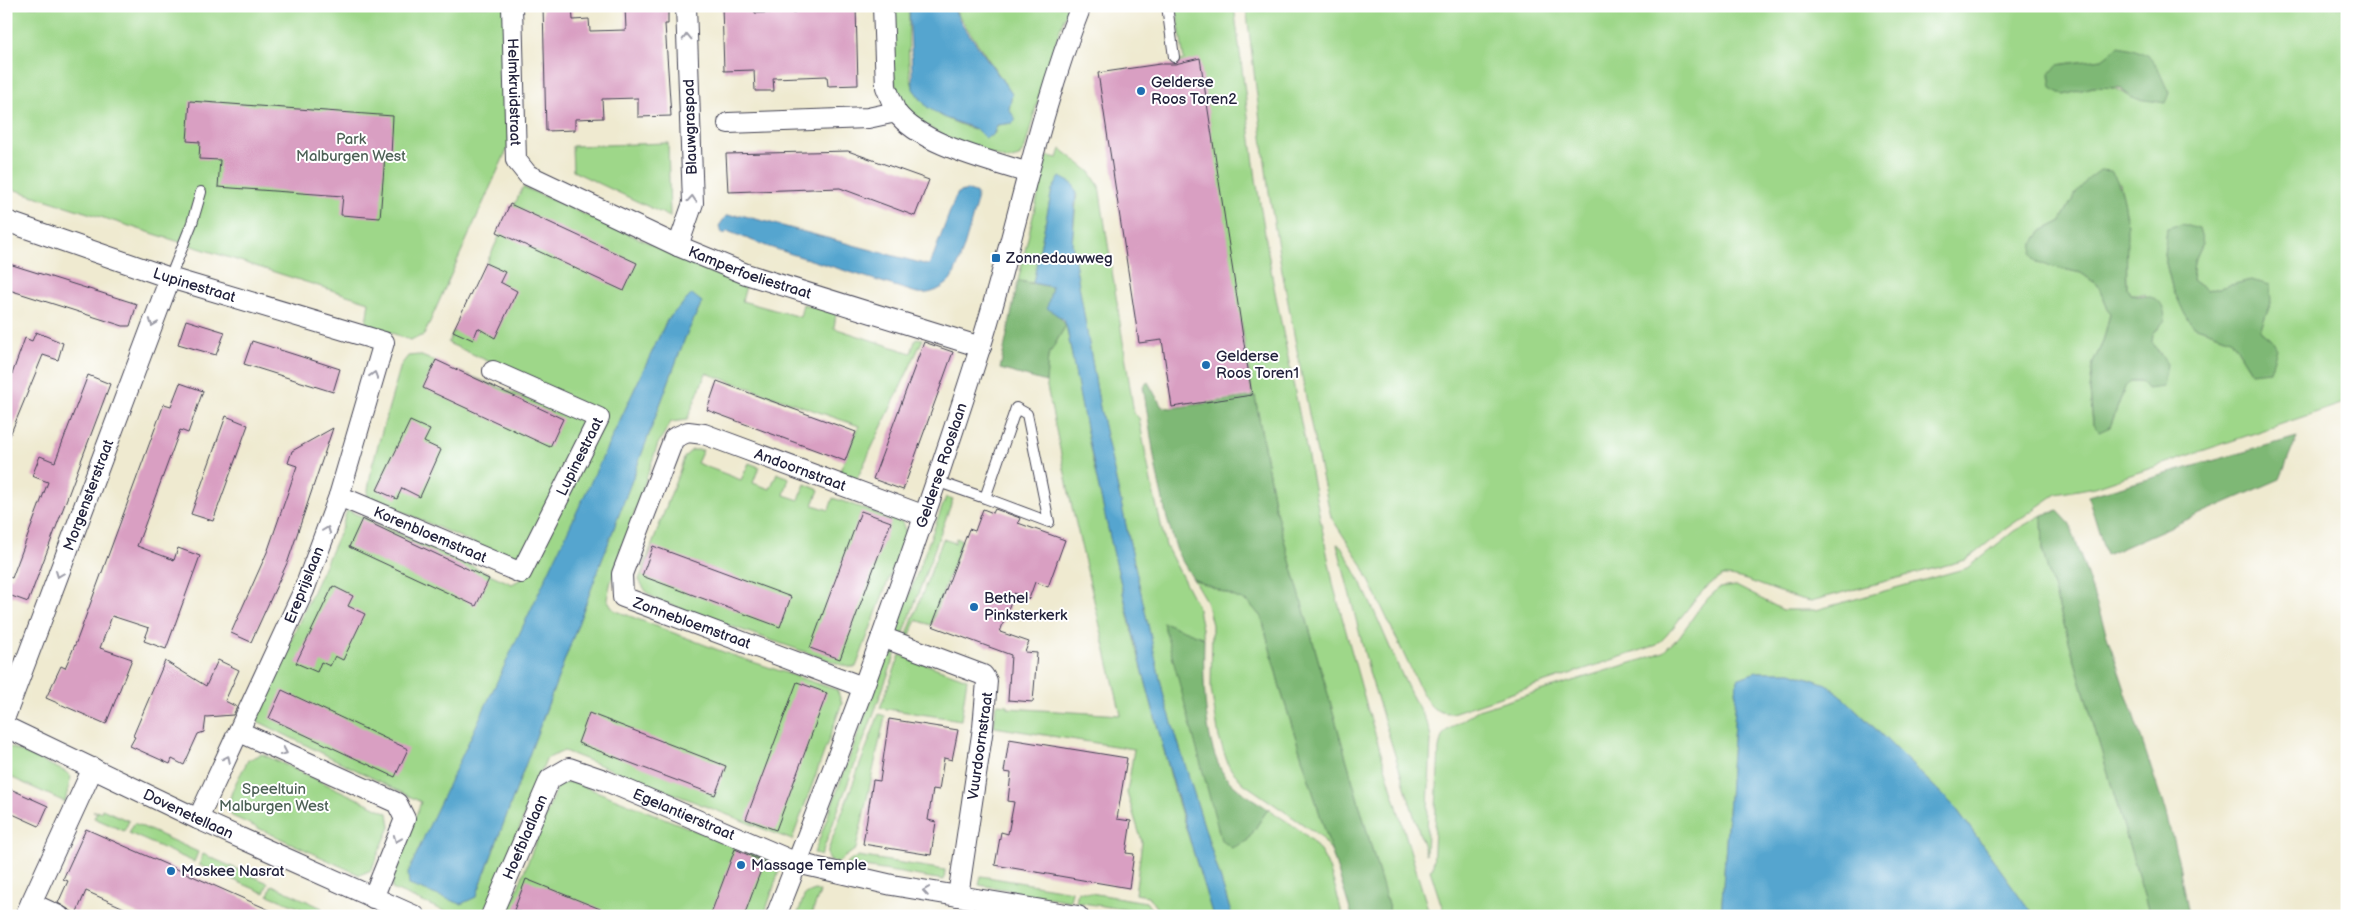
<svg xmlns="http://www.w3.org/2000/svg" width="2353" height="922" viewBox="0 0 2353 922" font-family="'Balsamiq Sans',sans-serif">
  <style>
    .green { fill: #9ed789; stroke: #607c62; fill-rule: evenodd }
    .forest { fill: #7eb875; stroke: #506d58 }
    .water { fill: #55a5cf; stroke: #3c6485 }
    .building { fill: #d99fc2 }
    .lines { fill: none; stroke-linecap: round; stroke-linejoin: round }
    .service-casing { stroke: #414051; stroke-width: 12 }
    .minor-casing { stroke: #414051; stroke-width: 22 }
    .service { stroke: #fff; stroke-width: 10 }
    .minor { stroke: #fff; stroke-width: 20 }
    .oneway { stroke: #9c9ca7 }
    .poi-dot { fill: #1f6fb2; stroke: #fff; stroke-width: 2 }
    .labels { text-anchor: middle; stroke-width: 4; stroke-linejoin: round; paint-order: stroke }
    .poi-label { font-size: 15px; fill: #22223b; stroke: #fff; text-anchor: start }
    .street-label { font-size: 15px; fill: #22223b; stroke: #fff }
    .park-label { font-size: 15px; fill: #4d6156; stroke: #fff }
  </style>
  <rect width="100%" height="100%" fill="#fff"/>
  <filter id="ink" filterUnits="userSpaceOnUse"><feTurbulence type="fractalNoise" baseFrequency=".02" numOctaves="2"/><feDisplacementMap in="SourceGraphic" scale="10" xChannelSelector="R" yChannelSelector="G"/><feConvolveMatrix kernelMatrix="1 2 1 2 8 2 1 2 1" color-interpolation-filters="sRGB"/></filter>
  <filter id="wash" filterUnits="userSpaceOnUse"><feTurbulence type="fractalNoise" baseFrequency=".0096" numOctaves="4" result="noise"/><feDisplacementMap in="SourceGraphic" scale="20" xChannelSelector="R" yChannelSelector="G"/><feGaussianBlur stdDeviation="1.12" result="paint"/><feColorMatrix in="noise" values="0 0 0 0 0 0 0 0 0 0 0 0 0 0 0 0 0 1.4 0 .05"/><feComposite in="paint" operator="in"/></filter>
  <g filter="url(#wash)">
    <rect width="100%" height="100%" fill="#efead0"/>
    <g class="green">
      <polygon points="6,6 506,6 510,143 424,335 410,340 366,323 369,302 6,187"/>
      <path d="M 890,6 L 909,6 C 909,29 907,58 911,80 C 917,112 966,130 995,133 L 997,125 L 1013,123 L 1009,110 L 1012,94 L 952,6 L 1068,6 L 1046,71 L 1025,148 L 1019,157 L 1008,160 C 968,145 907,132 895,83 C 890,61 891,30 890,6 Z"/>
      <polygon points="1176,6 1234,6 1256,179 1273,282 1334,588 1367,707 1430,916 1391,916 1275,508 1255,396 1252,395 1242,327 1188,129 1178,61 1184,60"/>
      <path d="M 1246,6 L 2347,6 L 2347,402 L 2095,487 L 2056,494 L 2004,530 L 1966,560 L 1811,601 C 1784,597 1743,574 1722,576 C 1694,592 1680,624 1657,645 L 1452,713 C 1433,713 1430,706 1421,691 L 1361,563 L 1331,517 L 1313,435 L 1281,265 L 1268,186 ZM 2119,46 L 2132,98 C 2109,80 2090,87 2064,95 L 2057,65 L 2103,59 ZM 2120,183 L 2126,214 L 2127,288 L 2130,294 L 2145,294 L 2161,326 L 2153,334 L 2151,342 L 2161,354 L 2141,381 L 2131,381 L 2125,387 L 2110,427 L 2093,425 L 2090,390 L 2093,363 L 2103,342 L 2110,314 L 2098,285 L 2081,273 L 2037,263 L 2033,243 L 2042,231 L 2060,222 L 2076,193 ZM 2167,228 L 2203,243 L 2194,262 L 2192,280 L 2207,291 L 2251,280 L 2271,303 L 2260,330 L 2272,340 L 2252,373 L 2231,339 L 2194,326 L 2172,287 L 2164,255 Z"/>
      <polygon points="668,143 670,217 573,171 572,146"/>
      <path d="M 1061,149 L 1090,172 L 1099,186 L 1134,413 L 1139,418 L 1151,482 L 1166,546 L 1197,605 L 1204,638 L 1163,623 L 1247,841 L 1268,809 C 1284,820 1305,831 1317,847 C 1332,865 1336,894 1343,916 L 1232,916 L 1164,697 L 1100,408 L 1072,244 L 1077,195 L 1060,178 L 1052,190 L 1033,283 L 1018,281 L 1047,156 L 1058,158 Z"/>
      <path d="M 523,187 L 746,286 L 742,301 L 800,317 L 803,304 L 836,314 L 834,328 L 911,353 L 916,338 L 923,339 L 857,479 L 839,473 L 859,426 L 706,373 L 687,420 L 671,422 L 658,444 L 611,581 L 607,599 L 614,610 L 726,653 L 837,690 L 842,703 L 792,840 L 564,751 L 546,759 L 489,908 L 473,916 L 456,916 L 392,889 L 393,877 L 421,802 L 255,720 L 342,527 L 347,510 L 512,584 L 523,578 L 601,412 L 448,343 ZM 702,302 L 685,338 L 476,897 L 408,873 L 667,320 Z"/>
      <polygon points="1066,325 1092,458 1130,624 1176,796 1213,916 1162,916 1148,896 1135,894 1142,842 1127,793 1134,749 994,727 996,704 1008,705 1008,708 1121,715 1072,507 1046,382 1048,356"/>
      <polygon points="419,355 590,424 523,565 367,496 372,466 401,365 408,356"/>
      <polygon points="692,450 703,450 697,463 741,480 749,463 759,467 753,483 770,489 777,473 789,478 784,495 799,500 805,484 819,490 813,505 829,510 833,498 902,522 906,533 856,667 848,667 659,601 647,593 639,580 685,456"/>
      <polygon points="946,497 953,499 903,635 895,632"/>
      <polygon points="2042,515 2043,553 2150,916 2034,916 1955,807 1846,700 1826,684 1791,672 1756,672 1737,679 1721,916 1445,916 1430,870 1433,868 1439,748 1442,736 1446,731 1478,710 1644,659 1663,652 1679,637 1703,603 1719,588 1736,586 1783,610 1816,610 1967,568 2014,531"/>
      <polygon points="956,538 962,540 931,625 916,620 909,637 906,637 943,539 955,543"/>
      <path d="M 1337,544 L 1341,546 C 1368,591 1386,641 1408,688 C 1416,706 1430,721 1431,740 L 1426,854 L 1370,675 Z"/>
      <polygon points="1193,579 1249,603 1262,618 1281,691 1332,852 1320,836 1243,783 1229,767 1219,738 1211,689 1212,625 1206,601"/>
      <polygon points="889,651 896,653 821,856 814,853"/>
      <polygon points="900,655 967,679 961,720 880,708"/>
      <polygon points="879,714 885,716 856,849 838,862 830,861 827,853"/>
      <polygon points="6,745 66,772 71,777 65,802 6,775"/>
      <path d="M 262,754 L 388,813 L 390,827 L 371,870 L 360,875 L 232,816 C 223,798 240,777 248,760 Z"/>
      <polygon points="573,782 775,862 780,868 764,916 507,916 557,787 563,783"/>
      <polygon points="102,809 129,821 124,831 94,818 97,812 93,811 101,812"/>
      <polygon points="134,823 198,852 194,862 129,833"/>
      <polygon points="203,854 268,883 264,893 199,865"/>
      <polygon points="858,856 945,870 944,880 846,864"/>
      <polygon points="981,876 1072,891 1070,901 1035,895 1027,900 1020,899 1016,891 979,885"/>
      <polygon points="272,885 322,908 319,916 268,895"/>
      <polygon points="815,890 820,892 811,916 797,916 805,894"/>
      <polygon points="1078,891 1146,902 1155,914 1076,902"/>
    </g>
    <g class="forest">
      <path d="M 2119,46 C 2156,53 2154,62 2169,93 L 2165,103 L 2132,98 L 2120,88 L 2093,87 L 2064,95 L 2051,88 L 2050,74 L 2057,65 L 2102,59 Z"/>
      <path d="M 2100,170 L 2111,171 C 2135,203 2124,250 2127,288 L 2130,294 C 2149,298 2164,293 2165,320 L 2153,334 L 2152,342 L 2167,364 L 2163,387 L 2147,389 L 2141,381 L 2131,381 L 2125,387 L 2110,427 L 2099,432 L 2093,425 L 2090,390 L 2093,363 L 2103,342 L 2110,314 L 2098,285 L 2081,273 L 2037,263 L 2032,255 L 2033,243 L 2042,231 L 2060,222 L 2076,193 L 2087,180 Z"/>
      <polygon points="2182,224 2199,229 2203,243 2194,262 2192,280 2207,291 2251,280 2270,285 2271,303 2260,330 2272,340 2277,349 2270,371 2252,373 2231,339 2194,326 2187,319 2172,287 2164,255 2167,228"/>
      <polygon points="1018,281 1052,287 1048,308 1057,314 1066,325 1048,356 1046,382 1000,369"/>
      <polygon points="1148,382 1162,407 1172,408 1255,396 1275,508 1391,916 1352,916 1281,691 1262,618 1249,603 1193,579 1178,554 1167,519 1156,469 1143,386"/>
      <polygon points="2297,437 2280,479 2106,555 2088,496"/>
      <polygon points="2058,511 2070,524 2165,810 2178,859 2188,916 2150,916 2043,553 2042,515"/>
      <path d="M 1163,622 L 1204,638 C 1203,674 1203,746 1225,776 C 1235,790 1254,799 1268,809 L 1247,841 L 1232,848 L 1221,840 Z"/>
    </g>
    <g class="water">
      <polygon points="909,6 952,6 962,24 1012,94 1009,109 1016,120 1013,123 997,125 993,135 985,138 976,129 945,118 927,107 913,89"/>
      <path d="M 1060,177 L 1073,184 L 1076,192 L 1072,244 L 1100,408 L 1164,697 L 1232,916 L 1213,916 C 1153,723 1103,528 1067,329 L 1064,320 L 1047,308 L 1052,287 L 1033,283 L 1052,190 Z"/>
      <path d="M 967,190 L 977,194 L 977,201 C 972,217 959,272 949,282 C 940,290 929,295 917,293 L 769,247 L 727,231 L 725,234 L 721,232 L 719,226 L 726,216 L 741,215 L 928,265 L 931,262 L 955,198 L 958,193 Z"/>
      <polygon points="692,294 702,302 685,338 476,897 461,904 409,885 408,873 429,826 667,320"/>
      <polygon points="1756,672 1791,672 1826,684 1846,700 1955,807 2034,916 1721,916 1737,679"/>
    </g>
    <g id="blocks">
      <g class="building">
        <polygon points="543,6 572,6 573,20 589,19 590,31 626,30 625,6 668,6 668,24 665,24 671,116 638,117 638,98 602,99 603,118 575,119 575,130 546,131"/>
        <polygon points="722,6 755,6 755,13 795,12 794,6 856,6 858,85 828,86 827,76 773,78 774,91 755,91 754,70 724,71"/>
        <polygon points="1200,58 1252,395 1172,407 1162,340 1139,343 1098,73 1160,64 1175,64"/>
        <polygon points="190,101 393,116 391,156 385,155 380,218 341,215 343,196 218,187 220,160 199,159 200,142 187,141"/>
        <polygon points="848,151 929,180 915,216 840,188 728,192 726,154"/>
        <polygon points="510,204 637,263 624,291 497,232"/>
        <polygon points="6,263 137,304 130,326 123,326 6,289"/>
        <polygon points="485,263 505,272 500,282 517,291 495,338 478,328 473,340 453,331"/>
        <polygon points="186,320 225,332 216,355 178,344"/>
        <polygon points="36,332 63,343 58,360 43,355 6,445 6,391 25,338 32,341"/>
        <polygon points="252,341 340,369 333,392 244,364"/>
        <polygon points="924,342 953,352 903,490 873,479"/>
        <polygon points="436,360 563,419 550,447 423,388"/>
        <polygon points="88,375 110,384 28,602 6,594 6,576 12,578 48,482 32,476 40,456 55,462"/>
        <polygon points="717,381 856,432 845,461 707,410"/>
        <polygon points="180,383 203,391 188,433 180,430 137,546 174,560 178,548 200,556 166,649 144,641 149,628 112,616 100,648 132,659 106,724 46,698 61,666 65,668 77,640 164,404 171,406"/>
        <polygon points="226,416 248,425 213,521 191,514"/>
        <polygon points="410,421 430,430 424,442 441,450 420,497 402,488 397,499 377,490"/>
        <polygon points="333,428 288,561 251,642 231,633 268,550 297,466 288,463 292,451"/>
        <polygon points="983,509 993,513 995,509 1020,518 1018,523 1065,540 1048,587 1035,582 1029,599 1014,593 1000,632 1029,642 1025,652 1037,653 1033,702 1008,700 1011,655 932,626 969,529 975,531"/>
        <polygon points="861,511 891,522 840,659 810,648"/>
        <polygon points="362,519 489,579 476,606 349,547"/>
        <polygon points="653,546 791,597 780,627 642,576"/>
        <polygon points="333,586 353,596 348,606 365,614 343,660 335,656 330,666 321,662 317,672 296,663"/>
        <polygon points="218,660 239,670 225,701 237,707 233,715 206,717 204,732 198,734 184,765 172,759 170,764 130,746 135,737 133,736 165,661 206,686"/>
        <polygon points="797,682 827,693 776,830 746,819"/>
        <polygon points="282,690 408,749 395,777 269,718"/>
        <polygon points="589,713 726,766 715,795 578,743"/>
        <polygon points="889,719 958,730 952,760 944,758 939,790 933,789 928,820 936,822 931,855 863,844 873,780 880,781"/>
        <polygon points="1009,739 1127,758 1117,819 1131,821 1126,853 1134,854 1129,888 995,865 1001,832 1008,834 1014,802 1008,801 1011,773 1004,772"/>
        <polygon points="6,787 48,806 39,826 6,811"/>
        <polygon points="86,829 283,916 142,916 86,891 76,914 58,903 68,881 63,879"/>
        <polygon points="735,849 764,862 744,916 710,916"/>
        <polygon points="526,879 615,915 615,916 530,916 514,910"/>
      </g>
    </g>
  </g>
  <g filter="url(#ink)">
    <use href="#blocks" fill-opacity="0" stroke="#414051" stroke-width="1"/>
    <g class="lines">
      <g class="service-casing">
        <g id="service">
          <polyline points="1167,6 1174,57"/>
          <polyline points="170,278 192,223 201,192"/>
          <polyline points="936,481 985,498 1016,408 1027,414 1049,522 985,498"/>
        </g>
      </g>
      <g class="minor-casing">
        <g id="minor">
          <path id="s1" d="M 512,6 L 516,160 L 528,175 L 678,246 L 746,274 L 981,347"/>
          <polyline points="883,6 886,87 896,112"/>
          <path d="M 728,123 L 868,118 L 896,112 C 921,145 989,160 1028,173"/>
          <path id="s2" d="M 6,221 L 170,278 L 384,342 L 339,496 L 304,590 L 198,819"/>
          <polyline points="678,246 693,203 686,6"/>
          <path id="s3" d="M 339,496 L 521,573 L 599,418 L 493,371"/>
          <polyline points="882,637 983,675 987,681 983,728 958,896"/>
          <path id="s4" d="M 863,687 L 623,597 L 622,574 L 674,438 L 688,432 L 704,434 L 925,516"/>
          <path id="s5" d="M 6,714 L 170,278"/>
          <path id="s6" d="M 6,727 L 198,819 L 415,916"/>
          <polyline points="240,732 397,803 405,819 373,898"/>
          <polyline points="31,903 59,916"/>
          <polyline points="25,916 93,768"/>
          <path id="s7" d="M 491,916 L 550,779 L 569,768 L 604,780 L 797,863 L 892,885 L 1078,916"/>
          <path id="s8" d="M 776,916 C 850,729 919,540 980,348 C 1016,235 1037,117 1081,6"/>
        </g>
      </g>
      <use href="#service" class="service"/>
      <use href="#minor" class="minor"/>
    </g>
    <defs><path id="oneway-chevron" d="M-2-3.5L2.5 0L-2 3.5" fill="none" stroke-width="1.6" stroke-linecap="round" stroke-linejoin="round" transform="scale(1.25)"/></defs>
    <g class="oneway">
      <use href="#oneway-chevron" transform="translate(687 37) rotate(-92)"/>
      <use href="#oneway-chevron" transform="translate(692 199) rotate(-86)"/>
      <use href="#oneway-chevron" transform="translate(153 323) rotate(111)"/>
      <use href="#oneway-chevron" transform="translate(374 375) rotate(-73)"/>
      <use href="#oneway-chevron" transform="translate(327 530) rotate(-69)"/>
      <use href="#oneway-chevron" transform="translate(59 574) rotate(111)"/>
      <use href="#oneway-chevron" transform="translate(284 752) rotate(25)"/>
      <use href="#oneway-chevron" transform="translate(227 759) rotate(-64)"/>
      <use href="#oneway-chevron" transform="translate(397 839) rotate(112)"/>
      <use href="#oneway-chevron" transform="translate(926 891) rotate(-171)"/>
    </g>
  </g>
  <g class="poi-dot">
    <circle cx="1141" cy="91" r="5"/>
    <rect x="991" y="253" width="10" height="10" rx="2.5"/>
    <circle cx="1206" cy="365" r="5"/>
    <circle cx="974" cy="607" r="5"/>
    <circle cx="741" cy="865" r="5"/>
    <circle cx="171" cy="871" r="5"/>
  </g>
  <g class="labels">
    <g class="poi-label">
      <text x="1151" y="87">Gelderse<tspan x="1151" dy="17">Roos Toren2</tspan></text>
      <text x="1006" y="263">Zonnedauwweg</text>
      <text x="1216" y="361">Gelderse<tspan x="1216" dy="17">Roos Toren1</tspan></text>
      <text x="984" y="603">Bethel<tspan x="984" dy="17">Pinksterkerk</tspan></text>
      <text x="751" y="870">Massage Temple</text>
      <text x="181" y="876">Moskee Nasrat</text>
    </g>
    <g class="street-label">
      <text dy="5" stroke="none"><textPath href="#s1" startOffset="86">Helmkruidstraat</textPath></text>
      <text transform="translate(690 127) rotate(-92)" y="5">Blauwgraspad</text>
      <text dy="5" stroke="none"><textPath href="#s1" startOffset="416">Kamperfoeliestraat</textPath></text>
      <text dy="5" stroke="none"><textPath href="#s2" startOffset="199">Lupinestraat</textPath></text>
      <text dy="5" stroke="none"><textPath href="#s3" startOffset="328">Lupinestraat</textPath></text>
      <text dy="5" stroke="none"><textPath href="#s8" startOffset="480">Gelderse Rooslaan</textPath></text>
      <text dy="5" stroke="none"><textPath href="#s4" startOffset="559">Andoornstraat</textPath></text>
      <text dy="5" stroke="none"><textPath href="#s5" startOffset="234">Morgensterstraat</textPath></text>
      <text dy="5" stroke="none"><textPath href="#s3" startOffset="99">Korenbloemstraat</textPath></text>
      <text transform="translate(304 585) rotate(-68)" y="5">Ereprijslaan</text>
      <text transform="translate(692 623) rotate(20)" y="5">Zonnebloemstraat</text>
      <text transform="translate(980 746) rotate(-82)" y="5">Vuurdoornstraat</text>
      <text dy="5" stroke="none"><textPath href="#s6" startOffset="202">Dovenetellaan</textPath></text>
      <text dy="5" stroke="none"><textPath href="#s7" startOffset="295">Egelantierstraat</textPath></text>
      <text dy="5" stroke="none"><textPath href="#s7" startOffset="86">Hoefbladlaan</textPath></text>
    </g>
    <g class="park-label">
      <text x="351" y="144">Park<tspan x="351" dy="17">Malburgen West</tspan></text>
      <text x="274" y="794">Speeltuin<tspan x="274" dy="17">Malburgen West</tspan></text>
    </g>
  </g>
  <rect width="2353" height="922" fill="none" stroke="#fff" stroke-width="25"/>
</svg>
